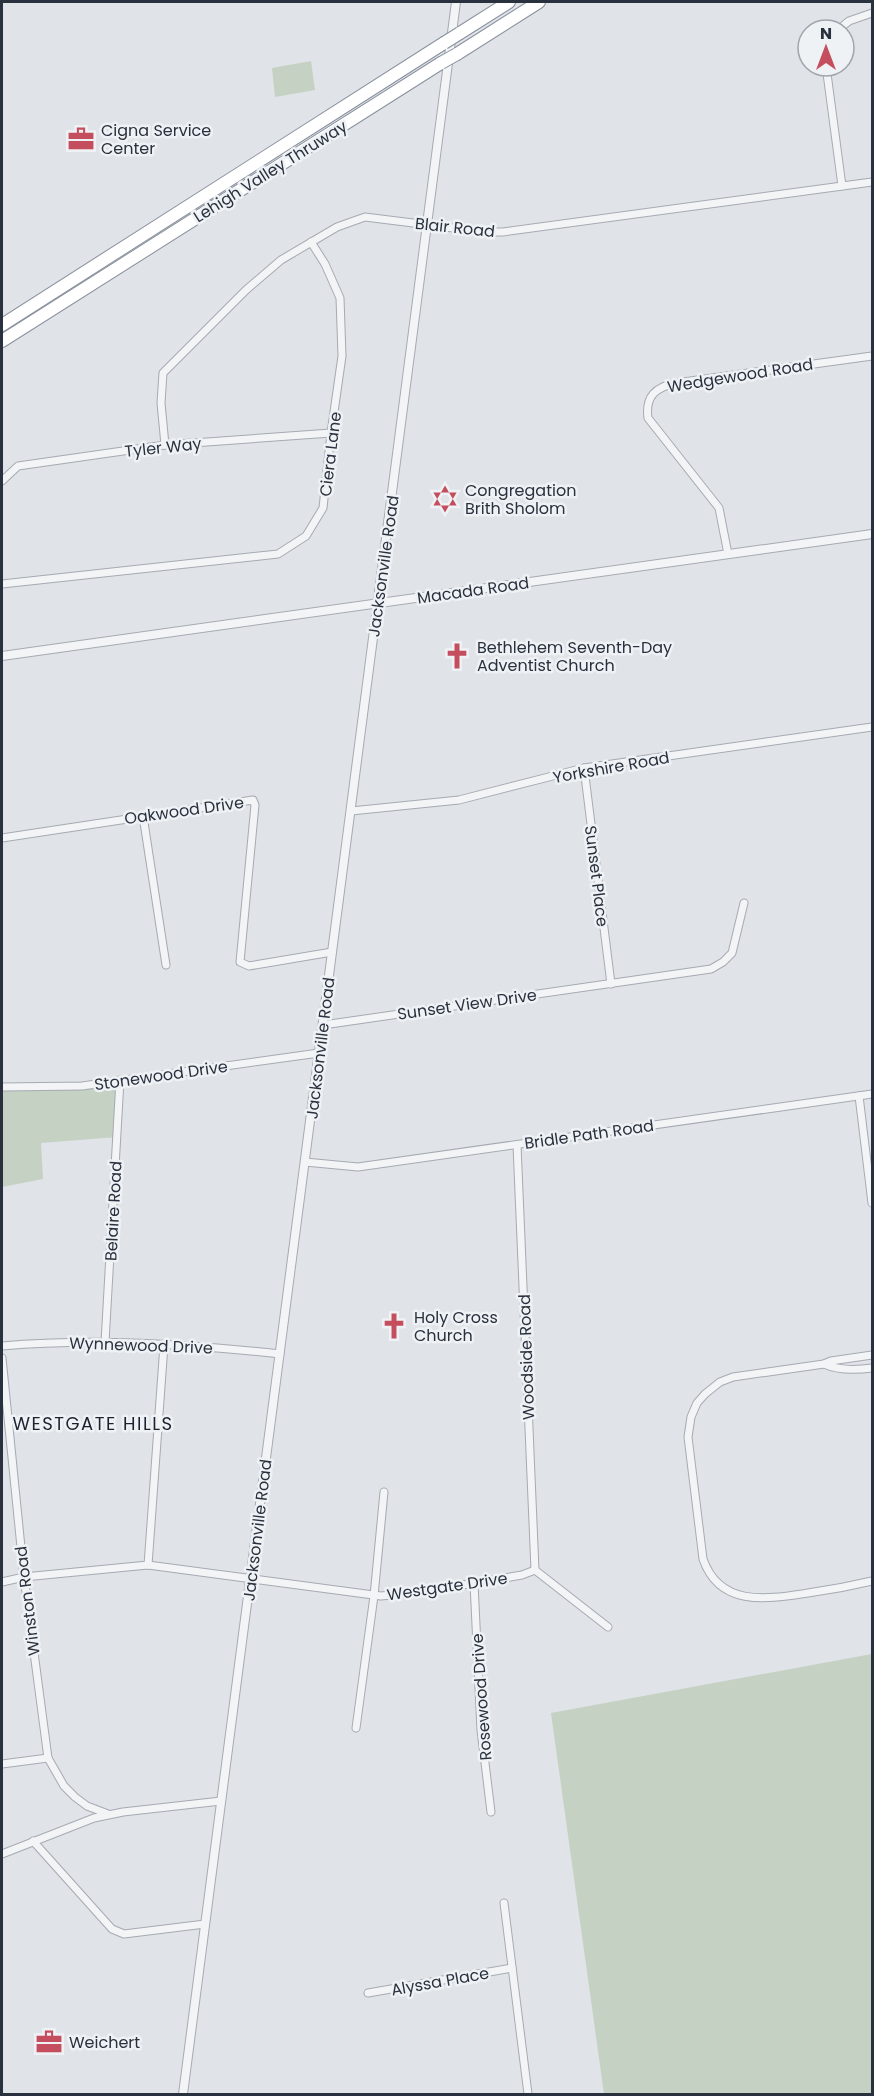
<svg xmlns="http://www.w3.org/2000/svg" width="874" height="2096" viewBox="0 0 874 2096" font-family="Poppins,sans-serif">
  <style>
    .green { fill: #c5d1c2 }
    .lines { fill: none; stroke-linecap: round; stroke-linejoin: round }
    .minor-casing { stroke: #a6aab2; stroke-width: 9 }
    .tertiary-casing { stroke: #a6aab2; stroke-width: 10 }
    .motorway-casing { stroke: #88909d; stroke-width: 14 }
    .minor { stroke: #f2f4f6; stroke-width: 7 }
    .tertiary { stroke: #f2f4f6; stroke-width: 8 }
    .motorway { stroke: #fff; stroke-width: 12 }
    .motorway-bridge-casing { stroke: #88909d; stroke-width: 14; stroke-linecap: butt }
    .motorway-bridge { stroke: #fff; stroke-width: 12 }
    .labels { text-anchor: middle; stroke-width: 5; stroke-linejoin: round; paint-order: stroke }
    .poi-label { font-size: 16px; fill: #2a313e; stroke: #eff2f5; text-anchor: start }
    .street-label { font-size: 16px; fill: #2a313e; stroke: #eff2f5 }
    .neighbourhood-label { font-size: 18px; letter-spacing: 1.5px; fill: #1c222f; stroke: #eff2f5 }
  </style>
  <rect width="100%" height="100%" fill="#e0e3e8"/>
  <g class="green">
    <polygon points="311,61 315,90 275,97 272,68"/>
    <polygon points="120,1080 117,1137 41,1143 43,1179 2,1187 2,1087 82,1086"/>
    <polygon points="872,1654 872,2094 604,2094 551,1713"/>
  </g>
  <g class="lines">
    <g class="minor-casing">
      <g id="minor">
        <polyline points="838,30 849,21 872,13"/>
        <polyline points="826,66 842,186"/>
        <polyline points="165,445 161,403 163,373 246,290 281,260 337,227 365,217 485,232 503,232 872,182"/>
        <polyline points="2,481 18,466 165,445 331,433"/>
        <path d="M 728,554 L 719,508 L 648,418 C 645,396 656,387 676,383 L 872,356"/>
        <polyline points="2,584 278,554 306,536 323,508 331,433 342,356 340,298 325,264 311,242"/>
        <polyline points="584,768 611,984"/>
        <polyline points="351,811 459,800 584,768 872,727"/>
        <polyline points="143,816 166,965"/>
        <polyline points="2,838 253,800 255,805 240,962 249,966 332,952"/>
        <polyline points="323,1025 711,969 723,962 732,953 744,903"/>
        <polyline points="2,1087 82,1086 319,1053"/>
        <polyline points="859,1096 872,1203"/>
        <polyline points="517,1145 535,1570"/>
        <polyline points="305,1162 358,1167 872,1094"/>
        <polyline points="105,1342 120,1080"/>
        <path d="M 2,1346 C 94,1338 187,1344 280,1354"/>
        <path d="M 872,1355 L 831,1361 L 824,1364 C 839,1371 857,1370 872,1368"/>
        <polyline points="2,1358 24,1577 48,1758 64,1786 75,1797 87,1806 108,1814"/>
        <path d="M 824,1364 L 733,1377 L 720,1382 L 705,1394 L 697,1403 L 691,1417 L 688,1437 L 703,1559 C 720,1608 768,1599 808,1593 C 830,1590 851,1586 872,1581"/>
        <polyline points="148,1565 164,1345"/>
        <polyline points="535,1570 608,1627"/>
        <polyline points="2,1582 24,1577 148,1565 381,1596 428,1591 522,1575 535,1570"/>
        <polyline points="474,1583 481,1730 491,1812"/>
        <polyline points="356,1728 374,1596 384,1492"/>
        <polyline points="2,1764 48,1758"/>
        <polyline points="33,1841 112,1929 124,1934 205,1924"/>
        <polyline points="2,1854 94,1818 123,1812 221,1801"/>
        <polyline points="504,1903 528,2094"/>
        <polyline points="368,1993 512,1968"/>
      </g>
    </g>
    <g class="tertiary-casing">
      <g id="tertiary">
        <polyline points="2,656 872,534"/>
        <polyline points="183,2094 456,2"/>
      </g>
    </g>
    <g class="motorway-casing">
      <g id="motorway">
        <polyline points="460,33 509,2"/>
        <polyline points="457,54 539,2"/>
        <polyline points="2,325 444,43"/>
        <polyline points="2,341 441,63"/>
      </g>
    </g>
    <use href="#minor" class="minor"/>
    <use href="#tertiary" class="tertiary"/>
    <use href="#motorway" class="motorway"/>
    <g class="motorway-bridge-casing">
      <g id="motorway-bridge">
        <polyline points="444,43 460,33"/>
        <polyline points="441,63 457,54"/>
      </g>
    </g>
    <use href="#motorway-bridge" class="motorway-bridge"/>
  </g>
  <defs>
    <g id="office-bare" transform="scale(2.07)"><path d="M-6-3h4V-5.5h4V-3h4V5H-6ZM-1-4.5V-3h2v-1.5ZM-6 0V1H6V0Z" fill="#c44e5e" stroke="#eff2f5" stroke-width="2.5" paint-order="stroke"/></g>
    <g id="synagogue-bare" transform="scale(2.07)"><path d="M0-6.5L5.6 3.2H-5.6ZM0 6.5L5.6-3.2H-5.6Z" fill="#c44e5e" stroke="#eff2f5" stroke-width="2.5" paint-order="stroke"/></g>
    <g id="church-bare" transform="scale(2.07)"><path d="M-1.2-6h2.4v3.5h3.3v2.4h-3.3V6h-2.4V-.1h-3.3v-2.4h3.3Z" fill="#c44e5e" stroke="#eff2f5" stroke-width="2.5" paint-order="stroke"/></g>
  </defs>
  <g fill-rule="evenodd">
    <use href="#office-bare" x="81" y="139"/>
    <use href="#synagogue-bare" x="445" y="499"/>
    <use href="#church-bare" x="457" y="656"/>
    <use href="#church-bare" x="394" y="1326"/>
    <use href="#office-bare" x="49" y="2042"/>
  </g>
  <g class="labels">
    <g class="poi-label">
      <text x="101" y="136">Cigna Service<tspan x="101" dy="18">Center</tspan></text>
      <text x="465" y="496">Congregation<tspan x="465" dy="18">Brith Sholom</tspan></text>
      <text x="477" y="653">Bethlehem Seventh-Day<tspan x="477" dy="18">Adventist Church</tspan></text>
      <text x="414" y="1323">Holy Cross<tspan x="414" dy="18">Church</tspan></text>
      <text x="69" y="2048">Weichert</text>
    </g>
    <g class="street-label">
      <text transform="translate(270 171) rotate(-32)" y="6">Lehigh Valley Thruway</text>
      <text transform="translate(455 227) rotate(6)" y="6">Blair Road</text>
      <text transform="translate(740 375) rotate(-9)" y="6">Wedgewood Road</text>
      <text transform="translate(163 447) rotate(-6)" y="6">Tyler Way</text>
      <text transform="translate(330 454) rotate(-83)" y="6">Ciera Lane</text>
      <text transform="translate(383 566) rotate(-82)" y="6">Jacksonville Road</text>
      <text transform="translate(473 590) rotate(-8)" y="6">Macada Road</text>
      <text transform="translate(611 767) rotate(-10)" y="6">Yorkshire Road</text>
      <text transform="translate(184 810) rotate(-8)" y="6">Oakwood Drive</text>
      <text transform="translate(597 876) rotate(83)" y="6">Sunset Place</text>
      <text transform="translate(467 1004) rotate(-8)" y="6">Sunset View Drive</text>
      <text transform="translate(320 1048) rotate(-83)" y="6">Jacksonville Road</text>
      <text transform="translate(161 1075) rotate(-8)" y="6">Stonewood Drive</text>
      <text transform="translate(589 1134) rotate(-8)" y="6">Bridle Path Road</text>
      <text transform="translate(113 1211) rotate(-87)" y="6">Belaire Road</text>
      <text transform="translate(141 1345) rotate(2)" y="6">Wynnewood Drive</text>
      <text transform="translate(526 1357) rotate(-92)" y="6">Woodside Road</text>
      <text transform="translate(257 1530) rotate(-83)" y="6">Jacksonville Road</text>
      <text transform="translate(447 1586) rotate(-8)" y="6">Westgate Drive</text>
      <text transform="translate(27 1601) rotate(-97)" y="6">Winston Road</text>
      <text transform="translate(481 1697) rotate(-94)" y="6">Rosewood Drive</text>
      <text transform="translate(440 1981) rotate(-10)" y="6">Alyssa Place</text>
    </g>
    <g class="neighbourhood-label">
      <text x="93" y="1430">WESTGATE HILLS</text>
    </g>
  </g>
  <rect width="874" height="2096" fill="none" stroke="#2a313e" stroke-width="6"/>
  <g transform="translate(826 48)"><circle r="28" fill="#eff2f5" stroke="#a0a5ac" stroke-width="1.5"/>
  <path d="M0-4.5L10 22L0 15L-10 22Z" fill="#c44e5e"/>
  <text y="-9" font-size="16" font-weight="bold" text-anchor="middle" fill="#2a313e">N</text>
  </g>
</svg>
